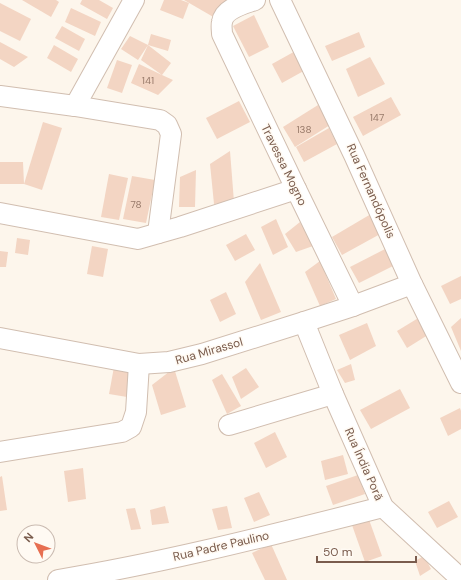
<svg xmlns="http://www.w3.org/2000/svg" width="461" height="580" viewBox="0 0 461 580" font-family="'DM Sans',sans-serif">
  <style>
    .building { fill: #f3d5c3 }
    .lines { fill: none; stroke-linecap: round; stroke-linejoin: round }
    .minor-casing { stroke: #d1beb0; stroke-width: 22 }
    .minor { stroke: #fff; stroke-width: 20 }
    .labels { text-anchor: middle; stroke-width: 3; stroke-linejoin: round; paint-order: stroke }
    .number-label { font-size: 10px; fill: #987a6a }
    .street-label { font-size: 12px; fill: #7a5c4d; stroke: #fffaf3 }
  </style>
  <rect width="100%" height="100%" fill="#fdf6ec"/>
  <g class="building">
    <polygon points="22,0 56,0 59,2 51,17"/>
    <polygon points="82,0 99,0 113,8 107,19 80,4"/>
    <polygon points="164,0 181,0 189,3 183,19 160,10"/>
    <polygon points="184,0 229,0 222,22"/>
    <polygon points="0,3 31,19 20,41 0,31"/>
    <polygon points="71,8 101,22 95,36 65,22"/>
    <polygon points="254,15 269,47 249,57 233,26"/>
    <polygon points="62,26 85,39 79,51 55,38"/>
    <polygon points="359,32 365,47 332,61 325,46"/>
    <polygon points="151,34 171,40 168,51 148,45"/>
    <polygon points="130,36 148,45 171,63 162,75 173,80 158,95 131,83 139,64 162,75 141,60 148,45 138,60 121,49"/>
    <polygon points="0,42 28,57 14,67 0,59"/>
    <polygon points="54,45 78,59 71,72 47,58"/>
    <polygon points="299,49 309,68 282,83 272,64"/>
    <polygon points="370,57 385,84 358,97 346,69"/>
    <polygon points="117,60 132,65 122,93 107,88"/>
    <polygon points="391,97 401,115 363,136 353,117"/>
    <polygon points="239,101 250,122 217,139 206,118"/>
    <polygon points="318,105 330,125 295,147 283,127"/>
    <polygon points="43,122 62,128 42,190 24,184"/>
    <polygon points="329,128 337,144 304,162 296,147"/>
    <polygon points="230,151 234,202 214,204 210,164"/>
    <polygon points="0,162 23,162 24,184 0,184"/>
    <polygon points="196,170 195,207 179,207 180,177"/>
    <polygon points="109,174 128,178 119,220 101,217"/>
    <polygon points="132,176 155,180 146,223 123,219"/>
    <polygon points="371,214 382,233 342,255 332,237"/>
    <polygon points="276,219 288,247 273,255 261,227"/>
    <polygon points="300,222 313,246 296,252 285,234"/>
    <polygon points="246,234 255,250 235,261 226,245"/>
    <polygon points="17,238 30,240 28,255 15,253"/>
    <polygon points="92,246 108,249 103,277 87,274"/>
    <polygon points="389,247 397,264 359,283 350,267"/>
    <polygon points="0,251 8,252 6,267 0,267"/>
    <polygon points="320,261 336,299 320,306 305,272"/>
    <polygon points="260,263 281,312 261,320 245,282"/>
    <polygon points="461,276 461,299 450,304 441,286"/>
    <polygon points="226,292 236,314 220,322 210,300"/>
    <polygon points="420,317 431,333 407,348 397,331"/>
    <polygon points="461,318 461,351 451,327"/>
    <polygon points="367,323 376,346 350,360 339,335"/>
    <polygon points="351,364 355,380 345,383 337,370"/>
    <polygon points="114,367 132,370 127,397 109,394"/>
    <polygon points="174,368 186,407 161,415 152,385"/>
    <polygon points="246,368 259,387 241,399 232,377"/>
    <polygon points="222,374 241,406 227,414 212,380"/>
    <polygon points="400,389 410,408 371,429 360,410"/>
    <polygon points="460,408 461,411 461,429 448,436 440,418"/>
    <polygon points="275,432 287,457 266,468 254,443"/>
    <polygon points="343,455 348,474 325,480 321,461"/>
    <polygon points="83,468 86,499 68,502 64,471"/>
    <polygon points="358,475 365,494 333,505 326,486"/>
    <polygon points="2,476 7,510 0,511 0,477"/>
    <polygon points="259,492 270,515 254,522 244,498"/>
    <polygon points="449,501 458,517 437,528 428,512"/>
    <polygon points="165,506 169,523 152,525 150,510"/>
    <polygon points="227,506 232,528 218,530 212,509"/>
    <polygon points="135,508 141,529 131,530 126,509"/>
    <polygon points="367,514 382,556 365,562 352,525"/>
    <polygon points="271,544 287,580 265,580 252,553"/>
    <polygon points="424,556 431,569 420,576 415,561"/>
  </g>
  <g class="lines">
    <g class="minor-casing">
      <g id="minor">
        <path d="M 255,0 C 244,4 224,8 222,22 C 221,26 222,30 222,34 L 296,189 L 353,306"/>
        <polyline points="280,0 354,155 412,284 461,383"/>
        <polyline points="0,96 75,106 160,120 167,125 171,134 158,233"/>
        <polyline points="75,106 134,0"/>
        <polyline points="0,213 138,239 180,227 296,189"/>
        <polyline points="304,322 333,394 383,507 461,579"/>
        <polyline points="0,338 139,364 169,362 202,354 304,322 353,306 412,284"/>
        <polyline points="229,425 333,394"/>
        <polyline points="0,452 122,432 131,427 136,412 139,364"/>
        <path d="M 58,580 C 168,562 275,534 383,507"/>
      </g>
    </g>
    <use href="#minor" class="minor"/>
  </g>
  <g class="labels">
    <g class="number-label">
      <text x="148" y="84">141</text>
      <text x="377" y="121">147</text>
      <text x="304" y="133">138</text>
      <text x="136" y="208">78</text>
    </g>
    <g class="street-label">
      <text transform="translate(284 165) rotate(64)" y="4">Travessa Mogno</text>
      <text transform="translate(371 191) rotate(66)" y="4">Rua Fernandópolis</text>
      <text transform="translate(209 351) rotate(-16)" y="4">Rua Mirassol</text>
      <text transform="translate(364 464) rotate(66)" y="4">Rua Índia Porã</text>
      <text transform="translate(221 546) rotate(-13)" y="4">Rua Padre Paulino</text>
    </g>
  </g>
  <g transform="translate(36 544) rotate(312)"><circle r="19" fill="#fffaf3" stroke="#cabbb1"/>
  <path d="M0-3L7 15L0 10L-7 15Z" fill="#e76f51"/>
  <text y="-6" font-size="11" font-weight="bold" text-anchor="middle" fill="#7a5c4d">N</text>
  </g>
  <path d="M317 556v6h99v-6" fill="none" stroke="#7a5c4d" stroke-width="2"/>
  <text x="323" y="556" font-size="12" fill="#7a5c4d" stroke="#fffaf3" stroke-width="3" paint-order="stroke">50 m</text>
</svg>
